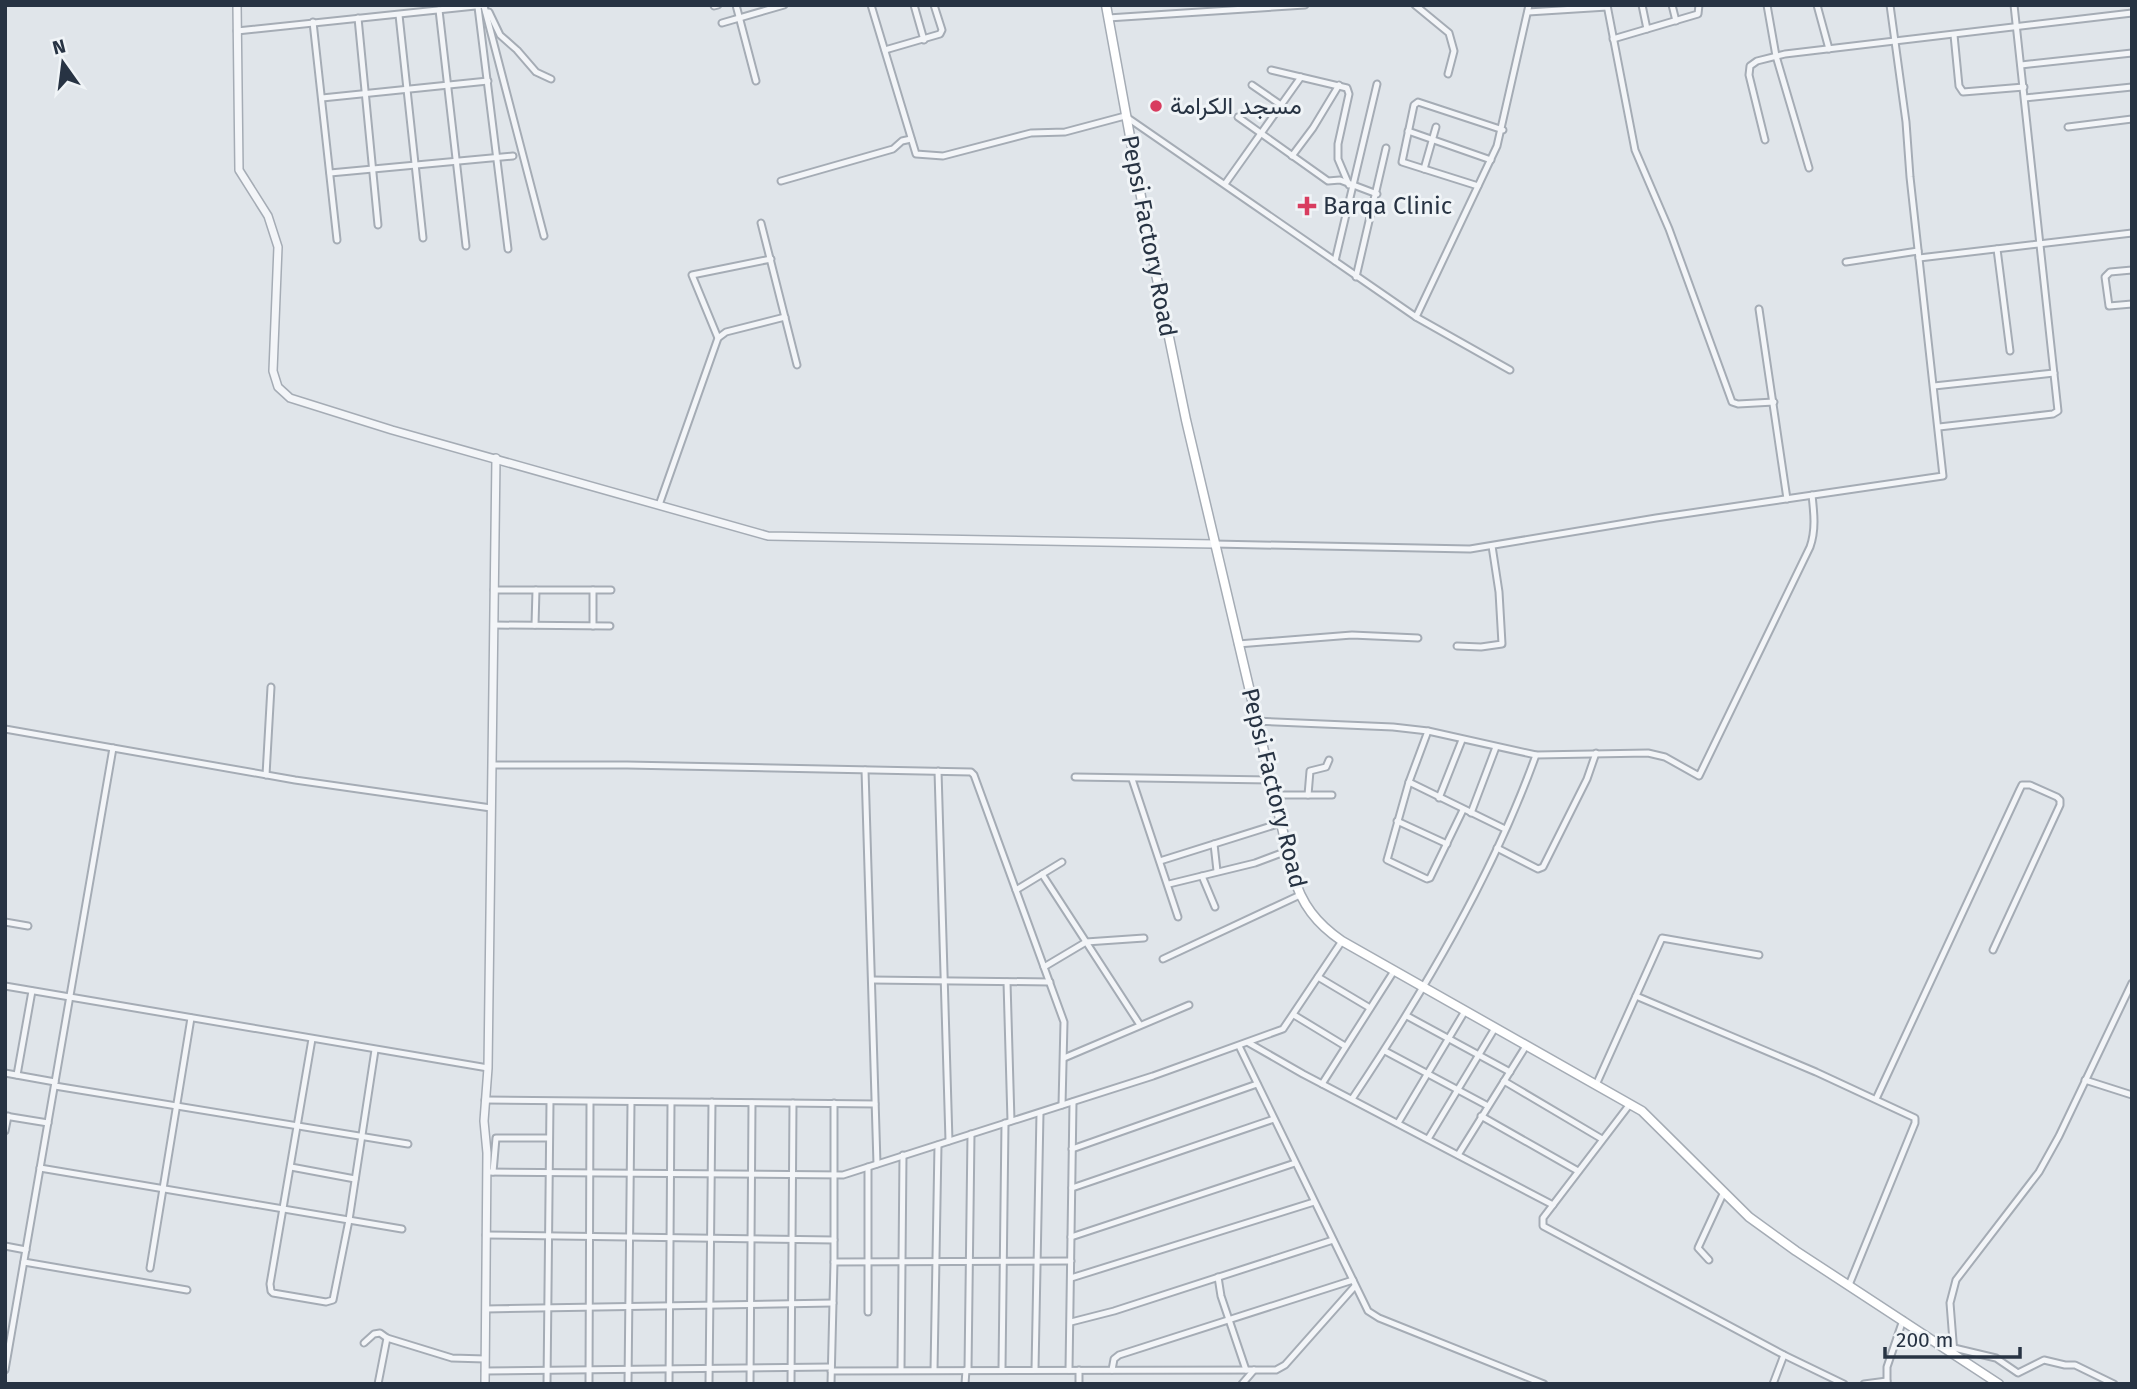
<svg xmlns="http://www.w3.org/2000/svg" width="2137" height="1389" viewBox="0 0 2137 1389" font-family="'Fira Sans',Vazirmatn,sans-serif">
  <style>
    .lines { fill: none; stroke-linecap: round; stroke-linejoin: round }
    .minor-casing { stroke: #a5acb5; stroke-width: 9 }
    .tertiary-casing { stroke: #a5acb5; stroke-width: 10 }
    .secondary-casing { stroke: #a5acb5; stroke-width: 11 }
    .minor { stroke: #f3f5f8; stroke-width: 5 }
    .tertiary { stroke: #f3f5f8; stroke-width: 7 }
    .secondary { stroke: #fff; stroke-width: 8 }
    .poi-dot { fill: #d83c5f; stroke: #f0f4f7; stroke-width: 2.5 }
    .labels { text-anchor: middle; stroke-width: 6; stroke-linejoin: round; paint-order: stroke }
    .poi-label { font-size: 24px; fill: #273343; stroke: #f0f4f7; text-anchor: start }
    .street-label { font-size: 24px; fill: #273343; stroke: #f0f4f7 }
  </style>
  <rect width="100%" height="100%" fill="#e0e5ea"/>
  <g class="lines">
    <g class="minor-casing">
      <g id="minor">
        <polyline points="736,5 756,81"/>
        <polyline points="871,5 916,154 943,156 1031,133 1065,132 1125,116 1416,317 1510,370"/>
        <polyline points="914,5 924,40"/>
        <polyline points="1415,5 1449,33 1454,51 1448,74"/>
        <polyline points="1607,5 1635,150 1669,229 1732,402 1738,404 1774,402"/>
        <polyline points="1642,5 1647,29"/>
        <polyline points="1672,5 1676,21"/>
        <polyline points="1767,5 1776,56 1809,168"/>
        <polyline points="1817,5 1829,49"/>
        <polyline points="484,6 544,236"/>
        <polyline points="714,6 718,5"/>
        <polyline points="478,7 508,249"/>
        <polyline points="439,10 466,246"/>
        <polyline points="486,12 489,12 500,35 517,50 536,72 551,79"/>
        <polyline points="1528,12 1607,7"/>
        <polyline points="399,15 423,238"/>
        <polyline points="358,18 378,225"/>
        <polyline points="1108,18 1305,5"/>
        <polyline points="313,22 337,240"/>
        <polyline points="722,23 784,5"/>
        <polyline points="237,31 485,5"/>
        <polyline points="1954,35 1959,86 1963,92 2024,87"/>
        <polyline points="1613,39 1698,14 1699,5"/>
        <polyline points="885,50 940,34 942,30 934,5"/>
        <polyline points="2021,65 2132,53"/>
        <polyline points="1271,70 1347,88 1349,94 1338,144 1338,159 1349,185"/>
        <polyline points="1252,85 1281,105"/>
        <polyline points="322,98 488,81"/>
        <polyline points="2025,98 2132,87"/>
        <polyline points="1238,117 1328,181 1340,180 1377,194"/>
        <polyline points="2068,127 2132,119"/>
        <polyline points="1408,131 1491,160"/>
        <polyline points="1765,140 1749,75 1750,66 1757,61 1785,54 2132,13"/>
        <polyline points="1292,156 1313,128 1339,85"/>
        <polyline points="1424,169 1436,127"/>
        <polyline points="330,173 513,156"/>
        <polyline points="781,181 893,149 902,141 911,139"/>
        <polyline points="1225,184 1301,77"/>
        <polyline points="1478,186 1402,162 1414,105 1418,102 1503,130"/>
        <polyline points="761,223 797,365"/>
        <polyline points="1997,249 2010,351"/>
        <polyline points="1919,258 2132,233"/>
        <polyline points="1335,261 1377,84"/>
        <polyline points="1846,262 1918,251"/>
        <polyline points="2132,270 2110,272 2105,277 2109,306 2132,304"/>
        <polyline points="1356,277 1386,148"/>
        <polyline points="1759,309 1787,499"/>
        <polyline points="1416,317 1497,146 1529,5"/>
        <polyline points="718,338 692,275 771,259"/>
        <polyline points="1934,386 2054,373"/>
        <polyline points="1939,427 2053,414 2058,411 2014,5"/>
        <polyline points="659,505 718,338 726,332 785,317"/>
        <polyline points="1214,544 1470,549 1656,518 1943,476 1910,177 1906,122 1890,5"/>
        <polyline points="494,590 611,590"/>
        <polyline points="593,590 593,626"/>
        <polyline points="494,625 610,626"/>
        <polyline points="535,625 536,590"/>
        <polyline points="1238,644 1352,635 1418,638"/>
        <polyline points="1457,646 1481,647 1502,644 1499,592 1492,546"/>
        <path d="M 1255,721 L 1393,727 L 1428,731 L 1536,755 L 1648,753 L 1665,757 L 1699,776 L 1810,547 C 1816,530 1814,513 1812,495"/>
        <polyline points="5,729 295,780 491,808"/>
        <polyline points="1428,731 1409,782 1387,860 1427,879 1430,878 1463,810"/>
        <polyline points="492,765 627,765 971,772 974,775 1064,1022 1062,1105"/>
        <polyline points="865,770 877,1164"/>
        <polyline points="938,771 949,1141"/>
        <polyline points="266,775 271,687"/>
        <polyline points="1075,777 1270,780"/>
        <polyline points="1132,779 1178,917"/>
        <polyline points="1409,782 1505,829"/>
        <polyline points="1274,795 1332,795"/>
        <polyline points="1308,795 1310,771 1326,767 1329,760"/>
        <polyline points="1439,798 1462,740"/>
        <polyline points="1471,813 1496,747"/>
        <polyline points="1397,821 1447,844"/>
        <polyline points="1214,844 1217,871"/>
        <polyline points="1497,848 1538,869 1543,867 1587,779 1596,753"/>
        <polyline points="1160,861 1281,823"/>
        <polyline points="1042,874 1140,1025"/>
        <polyline points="1202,876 1215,907"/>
        <polyline points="1169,884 1255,863 1287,851"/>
        <polyline points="1016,890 1062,862"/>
        <polyline points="5,922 28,926"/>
        <polyline points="1163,959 1300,895"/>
        <polyline points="1044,967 1086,942 1144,938"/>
        <polyline points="1318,977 1370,1008"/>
        <polyline points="872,980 1050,982"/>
        <polyline points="1007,982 1011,1121"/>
        <polyline points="5,986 488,1068"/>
        <polyline points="1636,996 1816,1072 1915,1118 1915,1123 1849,1285"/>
        <polyline points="1294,1015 1345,1046"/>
        <polyline points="1407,1016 1510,1072"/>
        <polyline points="312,1039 270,1284 271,1291 273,1293 326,1302 333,1300 349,1220 375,1050"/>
        <polyline points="1249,1043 1303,1074 1553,1205"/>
        <polyline points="1239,1046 1368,1311 1379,1318 1544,1384"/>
        <polyline points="1385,1051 1488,1106"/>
        <polyline points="1064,1058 1189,1005"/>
        <polyline points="5,1073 55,1082"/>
        <polyline points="17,1075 32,991"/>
        <polyline points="2085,1080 2132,1095"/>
        <polyline points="1504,1081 1602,1139"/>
        <polyline points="1322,1084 1394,971"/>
        <polyline points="1596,1085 1662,938 1759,955"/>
        <polyline points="55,1086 408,1144"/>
        <path d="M 1352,1099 C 1424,991 1492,877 1536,755"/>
        <polyline points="1876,1099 2020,789 2022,785 2030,785 2057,797 2060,800 2060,805 1993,950"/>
        <polyline points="485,1100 875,1104"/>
        <polyline points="1630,1104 1543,1218 1543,1226 1784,1355 1844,1384"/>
        <polyline points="5,1116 48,1123"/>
        <polyline points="1481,1116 1578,1171"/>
        <polyline points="1398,1123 1465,1011"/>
        <polyline points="5,1131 8,1116"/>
        <polyline points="1428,1139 1495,1028"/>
        <polyline points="1072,1149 1257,1084"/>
        <polyline points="1458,1155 1526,1046"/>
        <polyline points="291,1167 355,1179"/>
        <polyline points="868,1167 868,1312"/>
        <polyline points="40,1168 402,1229"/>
        <polyline points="487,1172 843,1175 1153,1076 1283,1029 1342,941"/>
        <polyline points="493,1172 496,1138 549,1138"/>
        <polyline points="1072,1188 1274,1119"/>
        <polyline points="486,1235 834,1240"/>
        <polyline points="1071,1237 1295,1163"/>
        <polyline points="5,1246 26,1250"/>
        <polyline points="1709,1260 1698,1248 1723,1194"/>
        <polyline points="24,1262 187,1290"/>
        <polyline points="834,1262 1071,1261"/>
        <polyline points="150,1268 191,1018"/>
        <polyline points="1218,1277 1221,1296 1246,1370"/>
        <polyline points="1071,1278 1314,1202"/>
        <polyline points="486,1309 833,1303"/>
        <polyline points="1071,1322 1114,1311 1333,1240"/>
        <polyline points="364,1343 374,1334 380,1333 387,1338 452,1358 485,1359"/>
        <polyline points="1954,1348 1996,1358 2018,1373 2044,1360 2065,1365 2075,1365 2114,1384"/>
        <polyline points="1954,1354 1950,1303 1956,1280 2039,1172 2059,1136 2132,983"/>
        <polyline points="1002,1369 1005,1123"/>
        <polyline points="5,1370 113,748"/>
        <polyline points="901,1370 903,1155"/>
        <polyline points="934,1370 938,1145"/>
        <polyline points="968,1370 971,1134"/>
        <polyline points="1035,1370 1040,1113"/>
        <polyline points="1069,1370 1073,1102"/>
        <polyline points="1112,1370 1114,1359 1119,1355 1353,1280"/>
        <polyline points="485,1371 831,1367"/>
        <polyline points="831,1371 1276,1370 1285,1365 1355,1286"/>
        <polyline points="378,1384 387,1338"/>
        <polyline points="547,1384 550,1102"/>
        <polyline points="589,1384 590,1102"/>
        <polyline points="628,1384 631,1103"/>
        <polyline points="669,1384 671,1103"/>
        <polyline points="709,1384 712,1102"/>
        <polyline points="750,1384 752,1103"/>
        <polyline points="791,1384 793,1103"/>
        <polyline points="831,1384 834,1262 834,1103"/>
        <polyline points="965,1384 966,1370"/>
        <polyline points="1079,1384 1079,1370"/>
        <polyline points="1242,1384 1254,1370"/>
        <polyline points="1773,1384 1784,1355"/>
        <polyline points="1864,1384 1887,1381"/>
        <polyline points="1887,1384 1887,1367 1903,1320"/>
      </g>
    </g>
    <g class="tertiary-casing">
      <g id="tertiary">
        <polyline points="237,5 239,170 268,216 278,247 273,371 278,387 290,398 392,430 768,536 1214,544"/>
        <polyline points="485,1384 487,1153 484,1121 488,1068 496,458"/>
      </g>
    </g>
    <g class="secondary-casing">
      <path id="secondary" d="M 1106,5 L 1148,235 L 1186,420 L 1293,874 C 1301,904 1317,924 1342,941 L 1642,1111 L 1749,1217 L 1796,1251 L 1999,1384"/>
    </g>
    <use href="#minor" class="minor"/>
    <use href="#tertiary" class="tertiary"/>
    <use href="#secondary" class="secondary"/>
  </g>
  <g class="poi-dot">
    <circle cx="1156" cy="106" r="7"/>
    <path d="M1303.5 195.5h7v7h7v7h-7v7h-7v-7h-7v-7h7z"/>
  </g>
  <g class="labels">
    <g class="poi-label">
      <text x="1170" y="114">مسجد الكرامة</text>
      <text x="1323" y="214">Barqa Clinic</text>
    </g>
    <g class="street-label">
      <text transform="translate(1149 236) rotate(79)" y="8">Pepsi Factory Road</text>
      <text transform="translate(1274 788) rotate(76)" y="8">Pepsi Factory Road</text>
    </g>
  </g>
  <rect width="2137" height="1389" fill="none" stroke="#273343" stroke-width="14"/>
  <g transform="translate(63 63) rotate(346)" stroke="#f0f4f7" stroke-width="5" paint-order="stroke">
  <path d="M0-5L12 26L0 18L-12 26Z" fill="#273343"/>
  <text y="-10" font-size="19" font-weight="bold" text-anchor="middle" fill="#273343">N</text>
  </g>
  <path d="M1885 1347v10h135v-10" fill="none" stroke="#273343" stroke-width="3.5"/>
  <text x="1896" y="1347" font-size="21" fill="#273343" stroke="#f0f4f7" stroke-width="5" paint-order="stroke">200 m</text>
</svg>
